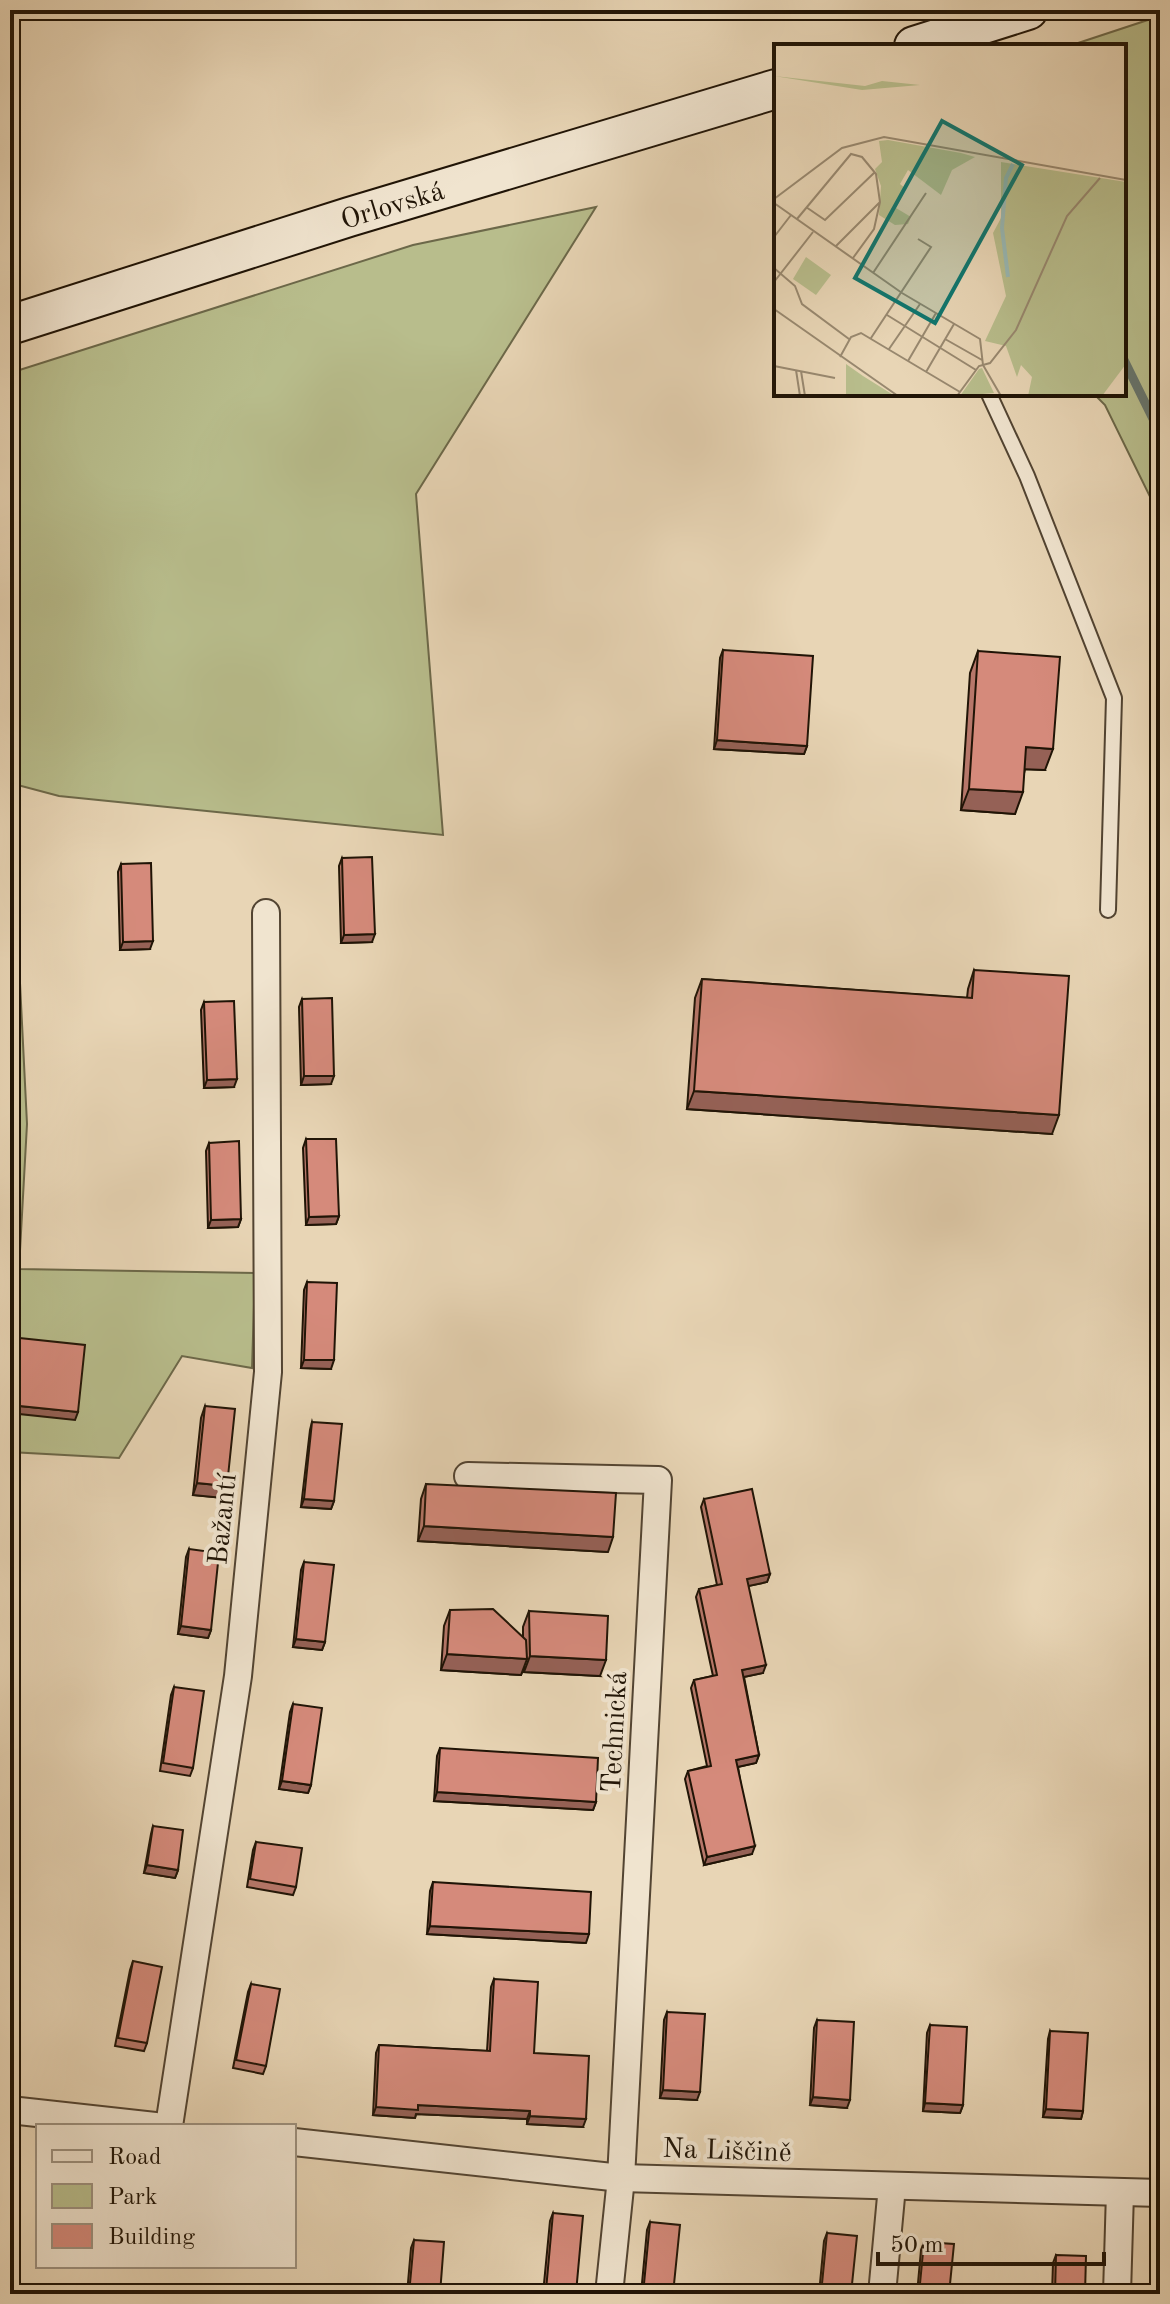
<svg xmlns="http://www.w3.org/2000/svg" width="1170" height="2304" viewBox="0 0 1170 2304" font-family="'Old Standard TT',serif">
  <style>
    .green { fill: #b8bd8c; stroke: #6c6849; stroke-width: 2 }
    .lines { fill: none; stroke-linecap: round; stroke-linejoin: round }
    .stream { stroke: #68766e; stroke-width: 9 }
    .service-casing { stroke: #524432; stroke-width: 18 }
    .minor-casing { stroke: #524432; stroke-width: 30 }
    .secondary-casing { stroke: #201406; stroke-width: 42 }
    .service { stroke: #f0e4cf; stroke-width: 14 }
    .minor { stroke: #f0e4cf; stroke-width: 26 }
    .secondary { stroke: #f0e4cf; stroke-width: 38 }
    .wall { fill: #b7776a; stroke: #201406; stroke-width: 2 }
    .shaded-wall { fill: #956156; stroke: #201406; stroke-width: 2 }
    .building { fill: #d58a7b; stroke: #201406; stroke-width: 2 }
    .labels { text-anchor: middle; stroke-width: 8; stroke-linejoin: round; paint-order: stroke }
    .street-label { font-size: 28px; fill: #201406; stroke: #f0e4cf }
    .inset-river { fill: none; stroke: #98b8b4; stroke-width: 4 }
    .inset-road { fill: none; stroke: #98886f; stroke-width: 2 }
    .view { fill: #0f766e; fill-opacity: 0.15; stroke: #0f766e; stroke-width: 4 }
    .inset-edge { fill: none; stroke: #201406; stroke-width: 4 }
  </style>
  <rect width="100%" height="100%" fill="#e8d5b5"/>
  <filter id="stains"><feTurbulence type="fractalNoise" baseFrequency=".0025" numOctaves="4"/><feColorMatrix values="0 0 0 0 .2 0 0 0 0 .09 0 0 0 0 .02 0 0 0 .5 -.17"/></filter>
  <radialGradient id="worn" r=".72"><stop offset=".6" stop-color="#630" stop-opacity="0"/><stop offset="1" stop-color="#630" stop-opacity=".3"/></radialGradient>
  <g class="green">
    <polygon points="1160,16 1160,517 1105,405 1094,394 1124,394 1124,46 1069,46"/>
    <polygon points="596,207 416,494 443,835 59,796 10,783 10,373 413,245"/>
    <polygon points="10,982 20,983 27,1124 19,1269 255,1273 252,1368 182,1356 119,1458 10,1452"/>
  </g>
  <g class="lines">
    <polyline class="stream" points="1124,360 1160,433"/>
    <g class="service-casing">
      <polyline id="service" points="989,394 1027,476 1114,698 1108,910"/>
    </g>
    <g class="minor-casing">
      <g id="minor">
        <polyline points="468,1476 658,1480 621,2178 609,2294"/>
        <polyline points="10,2110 155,2126"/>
        <polyline points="169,2126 238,1676 268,1372 266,913"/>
        <polyline points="294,2142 621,2178 1160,2193"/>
        <polyline points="882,2294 892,2186"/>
        <polyline points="1117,2294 1120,2192"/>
      </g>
    </g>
    <g class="secondary-casing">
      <g id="secondary">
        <polyline points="914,46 1028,10"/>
        <polyline points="10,325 349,217 776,89"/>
      </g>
    </g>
    <use href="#service" class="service"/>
    <use href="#minor" class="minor"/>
    <use href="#secondary" class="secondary"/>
  </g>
  <g class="wall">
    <polygon points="723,650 807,746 804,754 714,749 720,658"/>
    <polygon points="978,651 1045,770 1025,769 1015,814 961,810 970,673"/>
    <polygon points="342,858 372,942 341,943 339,866"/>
    <polygon points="121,864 150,949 120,950 118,872"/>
    <polygon points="974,970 1052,1134 687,1109 695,998 702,979 967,998 968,989"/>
    <polygon points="302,999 331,1084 301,1085 299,1007"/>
    <polygon points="204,1002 234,1087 204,1088 201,1010"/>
    <polygon points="306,1139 339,1216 336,1224 306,1225 303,1148"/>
    <polygon points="209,1143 241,1219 238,1227 208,1228 206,1151"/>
    <polygon points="307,1282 331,1369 301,1368 304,1290"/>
    <polygon points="205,1406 227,1486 223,1498 193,1495 201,1418"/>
    <polygon points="312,1422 334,1501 331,1509 301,1507 310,1430"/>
    <polygon points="426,1484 608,1552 418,1541 421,1499"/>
    <polygon points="704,1499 770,1574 767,1582 748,1586 763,1673 744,1677 759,1755 756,1763 738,1767 752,1854 704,1865 685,1779 688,1771 707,1766 691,1688 694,1680 713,1676 696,1597 699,1589 717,1585 701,1507"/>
    <polygon points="189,1549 211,1630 208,1638 178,1634 186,1557"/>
    <polygon points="304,1562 325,1642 322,1650 293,1647 301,1570"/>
    <polygon points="450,1610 523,1637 523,1627 529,1611 600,1676 524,1672 524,1667 521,1675 441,1670 444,1626"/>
    <polygon points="174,1687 193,1768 190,1776 160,1771 171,1695"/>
    <polygon points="293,1704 311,1785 308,1793 279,1789 290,1712"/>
    <polygon points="440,1748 596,1802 593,1810 434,1801 437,1756"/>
    <polygon points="153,1826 178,1870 175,1878 144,1873 151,1834"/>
    <polygon points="256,1842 296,1887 293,1895 247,1887 253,1850"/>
    <polygon points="433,1882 586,1943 427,1934 430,1891"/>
    <polygon points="133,1961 147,2043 144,2051 115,2046 130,1970"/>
    <polygon points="494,1979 534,2053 583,2127 527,2124 527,2119 416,2114 415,2118 373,2115 376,2053 379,2045 487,2051 491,1987"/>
    <polygon points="251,1984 266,2066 263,2074 233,2068 248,1992"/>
    <polygon points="667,2012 697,2100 660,2098 664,2020"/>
    <polygon points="817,2020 847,2108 810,2105 814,2028"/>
    <polygon points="930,2025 963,2105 960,2113 923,2111 927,2033"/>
    <polygon points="1050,2031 1083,2111 1081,2119 1043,2117 1048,2039"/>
    <polygon points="553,2213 575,2294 543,2294 550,2221"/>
    <polygon points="650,2222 673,2294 641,2294 647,2230"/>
    <polygon points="827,2233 851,2294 819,2294 824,2241"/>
    <polygon points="414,2240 440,2294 407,2294 411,2248"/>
    <polygon points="924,2242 949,2294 917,2294 921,2250"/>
    <polygon points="1154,2253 1160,2294 1150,2294 1151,2261"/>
    <polygon points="1056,2255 1085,2294 1052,2294 1053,2263"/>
  </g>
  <g class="shaded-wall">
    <polygon points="717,740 807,746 804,754 714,749"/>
    <polygon points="1026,747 1053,749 1045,770 1018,769"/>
    <polygon points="969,789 1023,792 1015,814 961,810"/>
    <polygon points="375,934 372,942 341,943 344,935"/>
    <polygon points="153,941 150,949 120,950 123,942"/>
    <polygon points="304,1076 334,1076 331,1084 301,1085"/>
    <polygon points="237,1079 234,1087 204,1088 207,1080"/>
    <polygon points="694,1091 1059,1115 1052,1134 687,1109"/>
    <polygon points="339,1216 336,1224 306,1225 309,1217"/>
    <polygon points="241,1219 238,1227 208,1228 211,1220"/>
    <polygon points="304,1360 334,1360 331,1369 301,1368"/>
    <polygon points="10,1405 78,1412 75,1420 10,1413"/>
    <polygon points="197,1483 227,1486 223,1498 193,1495"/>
    <polygon points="304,1499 334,1501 331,1509 301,1507"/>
    <polygon points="424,1526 613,1537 608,1552 418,1541"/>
    <polygon points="770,1574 767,1582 744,1587 747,1579"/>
    <polygon points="181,1626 211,1630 208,1638 178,1634"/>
    <polygon points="296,1639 325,1642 322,1650 293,1647"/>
    <polygon points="447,1654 527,1659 521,1675 441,1670"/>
    <polygon points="530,1656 606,1660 600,1676 524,1672"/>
    <polygon points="766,1665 763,1673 739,1678 742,1670"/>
    <polygon points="759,1755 756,1763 733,1768 736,1760"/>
    <polygon points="282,1781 311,1785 308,1793 279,1789"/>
    <polygon points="437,1792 596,1802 593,1810 434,1801"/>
    <polygon points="755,1846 752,1854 704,1865 707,1857"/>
    <polygon points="147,1865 178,1870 175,1878 144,1873"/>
    <polygon points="430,1926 589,1934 586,1943 427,1934"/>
    <polygon points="663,2090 700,2092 697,2100 660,2098"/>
    <polygon points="813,2097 850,2100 847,2108 810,2105"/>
    <polygon points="925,2103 963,2105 960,2113 923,2111"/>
    <polygon points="418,2105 530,2111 527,2119 416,2114 415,2118 373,2115 376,2107"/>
    <polygon points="1046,2109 1083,2111 1081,2119 1043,2117"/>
    <polygon points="530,2116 586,2119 583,2127 527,2124"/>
    <polygon points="546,2290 576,2293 575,2294 544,2294"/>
  </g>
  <g class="building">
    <polygon points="723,650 813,656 807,746 717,740"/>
    <polygon points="978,651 1060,657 1053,749 1026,747 1023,792 969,789"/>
    <polygon points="372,857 375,934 344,935 342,858"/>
    <polygon points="151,863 153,941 123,942 121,864"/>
    <polygon points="974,970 1069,976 1059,1115 694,1091 702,979 972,998"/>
    <polygon points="332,998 334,1076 304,1076 302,999"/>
    <polygon points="234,1001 237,1079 207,1080 204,1002"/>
    <polygon points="306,1139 336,1139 339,1216 309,1217"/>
    <polygon points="239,1141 241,1219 211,1220 209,1143"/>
    <polygon points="307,1282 337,1283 334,1360 304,1360"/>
    <polygon points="10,1337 85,1345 78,1412 10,1405"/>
    <polygon points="205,1406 235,1409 227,1486 197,1483"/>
    <polygon points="312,1422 342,1424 334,1501 304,1499"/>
    <polygon points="426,1484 616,1493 613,1537 424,1526"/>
    <polygon points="752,1489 770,1574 747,1579 766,1665 742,1670 759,1755 736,1760 755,1846 707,1857 688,1771 711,1766 694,1680 717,1675 699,1589 722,1584 704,1499"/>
    <polygon points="189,1549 219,1553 211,1630 181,1626"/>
    <polygon points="304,1562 334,1565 325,1642 296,1639"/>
    <polygon points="493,1609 526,1640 527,1659 447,1654 450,1610"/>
    <polygon points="529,1611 608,1616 606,1660 530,1656"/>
    <polygon points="174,1687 204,1691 193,1768 163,1763"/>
    <polygon points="293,1704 322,1708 311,1785 282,1781"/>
    <polygon points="440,1748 598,1758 596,1802 437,1792"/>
    <polygon points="153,1826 183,1830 178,1870 147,1865"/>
    <polygon points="256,1842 302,1848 296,1887 250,1879"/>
    <polygon points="433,1882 591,1892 589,1934 430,1926"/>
    <polygon points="133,1961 162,1967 147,2043 118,2038"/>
    <polygon points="494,1979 538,1982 534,2053 589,2056 586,2119 530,2116 530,2111 418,2105 418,2110 376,2107 379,2045 490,2051"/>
    <polygon points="251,1984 280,1989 266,2066 236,2060"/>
    <polygon points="667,2012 705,2014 700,2092 663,2090"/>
    <polygon points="817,2020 854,2022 850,2100 813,2097"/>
    <polygon points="930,2025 967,2027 963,2105 925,2103"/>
    <polygon points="1050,2031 1088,2033 1083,2111 1046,2109"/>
    <polygon points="553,2213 583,2216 576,2293 546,2290"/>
    <polygon points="650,2222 680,2225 673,2294 643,2294"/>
    <polygon points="827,2233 857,2236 851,2294 821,2294"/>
    <polygon points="414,2240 444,2242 440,2294 409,2294"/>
    <polygon points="924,2242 954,2244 949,2294 919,2294"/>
    <polygon points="1154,2253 1160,2253 1160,2294 1152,2294"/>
    <polygon points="1056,2255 1086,2256 1085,2294 1055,2294"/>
  </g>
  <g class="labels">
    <g class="street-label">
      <text transform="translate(392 204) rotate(-17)" y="10">Orlovská</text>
      <text transform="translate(221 1519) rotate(-84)" y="10">Bažantí</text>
      <text transform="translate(613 1732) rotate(-87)" y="10">Technická</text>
      <text transform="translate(727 2149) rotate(2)" y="10">Na Liščině</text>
    </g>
  </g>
  <g transform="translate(774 44)">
    <rect width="352" height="352" fill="#e8d5b5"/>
    <path d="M 0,32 L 91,42 L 108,37 L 146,41 L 88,46 ZM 114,96 L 187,109 L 201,113 L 178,126 L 167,151 L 134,126 L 126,140 L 132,145 L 122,164 L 137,173 L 134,180 L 121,181 L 105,171 L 107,142 L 101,125 L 108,118 L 105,97 ZM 227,118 L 352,138 L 352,320 L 328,352 L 254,352 L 258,333 L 247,321 L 243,333 L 232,302 L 211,297 L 232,252 L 219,189 L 227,174 ZM 32,213 L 57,231 L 42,251 L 19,235 ZM 72,320 L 89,332 L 121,352 L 72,352 ZM 208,324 L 220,349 L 186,352 L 205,325 Z" fill="#b8bd8c"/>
    <path class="inset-river" d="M 234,233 L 228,184 L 232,134 L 239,120"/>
    <path class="inset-road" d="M 0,155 L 68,104 L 110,93 L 352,136M 0,159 L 128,249 L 206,295 L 209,321 L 227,352M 32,163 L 51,176 L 101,128M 23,175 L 77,110 L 88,113 L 102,130 L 106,158 L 100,185 L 79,214M 0,193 L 17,171M 61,203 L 106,158M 0,224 L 21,242 L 28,260 L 75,295M 99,229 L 152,149M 0,238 L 39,188M 0,265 L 124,352M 113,271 L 202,326M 97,294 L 157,203 L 144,195M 171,295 L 208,316M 115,305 L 146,260M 66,313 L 77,293 L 87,289 L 186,348M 134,317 L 162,269M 0,322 L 61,334M 22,326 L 26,352M 27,327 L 31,352M 152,328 L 180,280M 183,352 L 205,322 L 216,319 L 242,286 L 293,172 L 326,134"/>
    <path class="view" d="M 168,77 L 248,121 L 161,279 L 81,234 Z"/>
    <rect width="352" height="352" class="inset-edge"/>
  </g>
  <rect width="1170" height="2304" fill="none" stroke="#e8d5b5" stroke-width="40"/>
  <rect x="12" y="12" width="1146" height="2280" fill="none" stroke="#201406" stroke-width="4"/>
  <rect x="20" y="20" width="1130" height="2264" fill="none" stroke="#201406" stroke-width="2"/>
  <rect x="36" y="2124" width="260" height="144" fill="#f0e4cf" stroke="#9d917f" stroke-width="2"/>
  <rect x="52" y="2150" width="40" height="12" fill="#f0e4cf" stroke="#9d917f" stroke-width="2"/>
  <text x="108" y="2164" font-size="24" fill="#201406">Road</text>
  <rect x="52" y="2184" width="40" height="24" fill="#b8bd8c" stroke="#9d917f" stroke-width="2"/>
  <text x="108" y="2204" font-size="24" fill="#201406">Park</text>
  <rect x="52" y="2224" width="40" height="24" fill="#d58a7b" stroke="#9d917f" stroke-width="2"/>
  <text x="108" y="2244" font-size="24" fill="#201406">Building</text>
  <path d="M878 2252v12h226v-12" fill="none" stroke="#201406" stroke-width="4"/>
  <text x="890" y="2252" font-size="24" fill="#201406" stroke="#f0e4cf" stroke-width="6" paint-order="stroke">50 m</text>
  <rect width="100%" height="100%" filter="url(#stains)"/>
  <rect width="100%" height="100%" fill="url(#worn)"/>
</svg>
